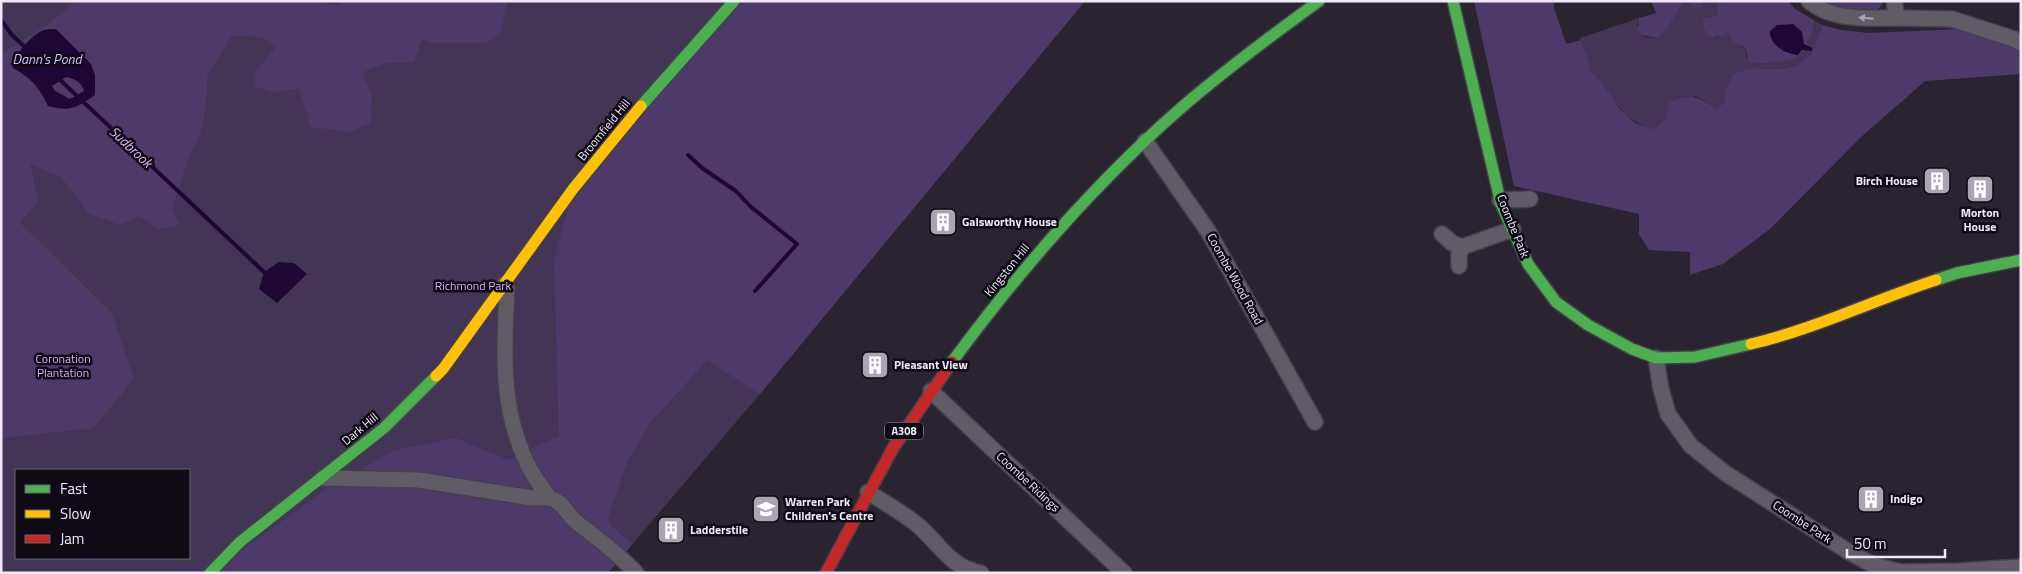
<svg xmlns="http://www.w3.org/2000/svg" width="2022" height="574" viewBox="0 0 2022 574" font-family="'Titillium Web',sans-serif">
  <style>
    .green { fill: #433556; fill-rule: evenodd }
    .forest { fill: #4e3a6a; fill-rule: evenodd }
    .water { fill: #1f0735; fill-rule: evenodd }
    .lines { fill: none; stroke-linecap: round; stroke-linejoin: round }
    .stream { stroke: #1f0735; stroke-width: 4 }
    .street-casing { stroke: #45404b; stroke-width: 18 }
    .fast-casing { stroke: #45404b; stroke-width: 14 }
    .slow-casing { stroke: #45404b; stroke-width: 14 }
    .jam-casing { stroke: #45404b; stroke-width: 14 }
    .street { stroke: #605c66; stroke-width: 15 }
    .fast { stroke: #4caf50; stroke-width: 11 }
    .slow { stroke: #ffc107; stroke-width: 11 }
    .jam { stroke: #c62828; stroke-width: 11 }
    .oneway { fill: #a8a2b0 }
    .labels { text-anchor: middle; stroke-width: 5; stroke-linejoin: round; paint-order: stroke }
    .shield { fill: #0f0b15; stroke: #aca6b5; stroke-width: 1 }
    .shield-label { font-size: 11px; font-weight: bold; fill: #efe9fa }
    .street-label { font-size: 12px; fill: #efe9fa; stroke: #0f0b15 }
    .poi-label { font-size: 12px; font-weight: bold; fill: #efe9fa; stroke: #0f0b15; text-anchor: start }
    .park-label { font-size: 12px; fill: #ceb3f6; stroke: #0f0b15 }
    .water-label { font-size: 14px; font-style: italic; fill: #d6bbff; stroke: #0f0b15 }
  </style>
  <rect width="100%" height="100%" fill="#292430"/>
  <g class="green">
    <path d="M 1,1 L 1085,1 L 760,394 L 608,573 L 1,573 ZM 16,470 L 189,470 L 189,558 L 16,558 Z"/>
    <path d="M 1684,1 L 1694,7 L 1702,7 L 1704,1 L 1716,1 L 1718,15 L 1713,17 L 1707,17 L 1716,38 L 1728,33 L 1732,43 L 1745,47 L 1747,58 C 1762,65 1787,64 1800,53 C 1808,47 1812,30 1815,21 L 1823,25 L 1811,54 L 1798,65 L 1782,69 L 1754,68 L 1733,73 L 1725,91 L 1725,102 L 1717,108 L 1695,96 L 1667,110 L 1667,117 L 1654,129 C 1635,124 1625,116 1614,100 C 1608,90 1598,83 1592,72 C 1586,61 1584,49 1580,38 L 1639,18 L 1637,25 L 1645,37 L 1657,38 Z"/>
  </g>
  <g class="forest">
    <path d="M 77,1 L 317,1 L 339,6 L 340,1 L 508,1 L 500,34 L 486,43 L 432,43 L 422,39 L 414,62 L 385,63 L 363,72 L 372,98 L 371,122 L 350,132 L 311,127 L 299,89 L 273,92 L 254,86 L 256,71 L 276,47 L 261,37 L 232,36 L 207,77 L 207,90 L 203,125 L 197,141 L 189,156 L 172,208 L 179,225 L 158,229 L 139,216 L 120,225 L 89,214 L 61,177 L 30,164 L 38,201 L 20,223 L 112,313 L 134,379 L 93,428 L 1,438 L 1,55 L 48,24 ZM 56,29 L 91,64 L 84,103 L 49,106 L 40,90 L 28,77 L 24,46 C 31,35 44,30 56,29 Z"/>
    <polygon points="734,1 1085,1 760,394 707,360 651,422 628,460 608,518 610,525 632,544 608,573 210,573 326,489 395,450 456,438 508,460 559,436 554,261 573,189"/>
    <path d="M 1474,1 L 1554,1 L 1554,8 L 1566,44 L 1581,40 L 1592,72 L 1614,99 L 1618,107 L 1635,123 L 1654,129 L 1667,117 L 1667,110 L 1669,102 C 1693,92 1696,98 1717,108 L 1725,102 L 1725,91 L 1733,73 L 1754,68 L 1782,69 L 1798,65 L 1811,54 L 1823,25 L 1841,30 L 1868,33 L 1961,29 L 1986,36 L 2021,51 L 2021,74 L 1925,81 L 1860,138 L 1770,229 L 1723,264 L 1690,275 L 1690,252 L 1649,250 L 1639,234 L 1639,214 L 1514,186 Z"/>
    <polygon points="1651,1 1704,1 1702,7 1694,7 1684,1 1667,28 1657,38 1642,35 1638,30 1639,18 1656,13"/>
    <path d="M 1716,1 L 1788,1 L 1795,9 L 1815,21 C 1812,31 1807,51 1797,57 C 1787,63 1761,64 1749,62 L 1745,47 L 1732,43 L 1728,33 L 1723,36 L 1712,37 C 1705,32 1701,27 1704,18 L 1718,15 Z"/>
    <path d="M 1824,1 L 1884,1 C 1882,4 1879,9 1876,11 C 1861,18 1836,9 1824,1 Z"/>
    <path d="M 67,77 C 75,80 82,82 84,91 L 70,99 L 55,91 L 52,86 Z"/>
  </g>
  <g class="water">
    <path d="M 1793,24 L 1802,32 L 1804,44 L 1812,48 L 1812,51 L 1802,50 L 1798,55 C 1785,54 1769,44 1770,31 L 1777,25 Z"/>
    <path d="M 56,29 L 91,64 L 95,75 L 95,95 C 76,108 71,112 48,106 C 39,87 32,79 13,68 C 13,56 32,34 44,30 C 47,29 52,29 56,29 ZM 66,77 C 75,79 82,82 84,91 L 70,99 L 55,91 L 52,86 Z"/>
    <polygon points="279,262 294,263 307,274 277,303 259,289 264,272"/>
  </g>
  <g class="lines">
    <g class="stream">
      <polyline points="1,20 12,35 27,49"/>
      <polyline points="58,78 264,272"/>
      <polyline points="688,155 702,168 736,191 750,206 797,244 755,291"/>
    </g>
    <g class="street-casing">
      <g id="street">
        <path d="M 1809,1 C 1832,21 1868,18 1897,18 L 1894,1"/>
        <polyline points="1897,18 1952,19 2014,39 2021,43"/>
        <polyline points="1145,141 1208,231 1315,422"/>
        <polyline points="1500,200 1530,199"/>
        <polyline points="1442,234 1452,243 1462,247 1513,229"/>
        <polyline points="1459,266 1459,254 1462,247"/>
        <path d="M 505,283 L 507,289 C 504,348 500,408 527,463 C 532,475 542,487 549,498"/>
        <polyline points="1656,358 1661,389 1668,414 1691,446 1725,473 1849,552 1873,565 1901,572 1958,571 2021,567"/>
        <polyline points="931,391 1124,573"/>
        <path d="M 323,478 L 419,480 L 532,498 C 539,498 549,497 555,500 C 563,504 568,514 574,520 C 595,537 618,553 636,573"/>
        <path d="M 868,492 C 885,503 905,514 920,527 C 941,546 950,567 981,573"/>
      </g>
    </g>
    <g class="fast-casing">
      <g id="fast">
        <polyline points="1453,1 1501,204 1528,264 1556,302 1588,325 1632,349 1656,358 1695,357 1751,344"/>
        <polyline points="641,106 734,1"/>
        <polyline points="1936,280 1957,273 2021,260"/>
        <path d="M 952,362 C 1020,270 1095,183 1181,108 C 1225,70 1272,35 1319,1"/>
        <polyline points="210,573 240,542 384,428 436,376"/>
      </g>
    </g>
    <g class="slow-casing">
      <g id="slow">
        <path d="M 1751,344 C 1815,329 1874,300 1936,280"/>
        <polyline points="436,376 443,369 573,189 641,106"/>
      </g>
    </g>
    <g class="jam-casing">
      <polyline id="jam" points="826,573 893,448 952,362"/>
    </g>
    <use href="#street" class="street"/>
    <use href="#fast" class="fast"/>
    <use href="#slow" class="slow"/>
    <use href="#jam" class="jam"/>
  </g>
  <defs><path id="oneway-solid" d="M-6-.8H1V-3.2L6.5 0L1 3.2V.8H-6Z" transform="scale(1.25)"/></defs>
  <use class="oneway" href="#oneway-solid" transform="translate(1866 18) rotate(-175)"/>
  <defs>
    <g id="building-square" transform="scale(1.4375)"><rect x="-9" y="-9" width="18" height="18" rx="4" fill="#aaa4b3" stroke="#0f0b15"/><path d="M-4-6H4V6H1V3H-1V6H-4ZM-2.5-4.3h1.7v1.8h-1.7ZM.8-4.3h1.7v1.8H.8ZM-2.5-1h1.7V.8h-1.7ZM.8-1h1.7V.8H.8Z" fill="#fff"/></g>
    <g id="school-square" transform="scale(1.4375)"><rect x="-9" y="-9" width="18" height="18" rx="4" fill="#aaa4b3" stroke="#0f0b15"/><path d="M0-5L7-2L0 1L-7-2ZM-4 1L0 2.5L4 1V4Q0 6-4 4Z" fill="#fff"/></g>
  </defs>
  <g fill-rule="evenodd">
    <use href="#building-square" x="1937" y="181"/>
    <use href="#building-square" x="1980" y="189"/>
    <use href="#building-square" x="943" y="222"/>
    <use href="#building-square" x="875" y="365"/>
    <use href="#building-square" x="1871" y="499"/>
    <use href="#school-square" x="766" y="509"/>
    <use href="#building-square" x="671" y="530"/>
  </g>
  <g class="labels">
    <rect class="shield" x="885" y="422.5" width="38" height="17" rx="4"/>
    <g class="shield-label">
      <text x="904" y="435">A308</text>
    </g>
    <g class="street-label">
      <text transform="translate(604 130) rotate(-51)" y="4">Broomfield Hill</text>
      <text transform="translate(1513 226) rotate(68)" y="4">Coombe Park</text>
      <text transform="translate(1007 270) rotate(-51)" y="4">Kingston Hill</text>
      <text transform="translate(1235 279) rotate(61)" y="4">Coombe Wood Road</text>
      <text transform="translate(360 429) rotate(-40)" y="4">Dark Hill</text>
      <text transform="translate(1028 482) rotate(43)" y="4">Coombe Ridings</text>
      <text transform="translate(1802 522) rotate(33)" y="4">Coombe Park</text>
    </g>
    <g class="poi-label">
      <text x="1918" y="185" text-anchor="end">Birch House</text>
      <text x="1980" y="217" text-anchor="middle">Morton<tspan x="1980" dy="14">House</tspan></text>
      <text x="962" y="226">Galsworthy House</text>
      <text x="894" y="369">Pleasant View</text>
      <text x="1890" y="503">Indigo</text>
      <text x="785" y="506">Warren Park<tspan x="785" dy="14">Children's Centre</tspan></text>
      <text x="690" y="534">Ladderstile</text>
    </g>
    <g class="park-label">
      <text x="473" y="290">Richmond Park</text>
      <text x="63" y="363">Coronation<tspan x="63" dy="14">Plantation</tspan></text>
    </g>
    <g class="water-label">
      <text x="47" y="64">Dann's Pond</text>
      <text transform="translate(131 147) rotate(43)" y="5">Sudbrook</text>
    </g>
  </g>
  <rect width="2022" height="574" fill="none" stroke="#efe9fa" stroke-width="5"/>
  <rect x="15" y="469" width="175" height="90" fill="#0f0b15" stroke="#696471"/>
  <rect x="25" y="485" width="25" height="8" fill="#4caf50" stroke="#696471"/>
  <text x="60" y="494" font-size="15" fill="#efe9fa">Fast</text>
  <rect x="25" y="510" width="25" height="8" fill="#ffc107" stroke="#696471"/>
  <text x="60" y="519" font-size="15" fill="#efe9fa">Slow</text>
  <rect x="25" y="535" width="25" height="8" fill="#c62828" stroke="#696471"/>
  <text x="60" y="544" font-size="15" fill="#efe9fa">Jam</text>
  <path d="M1847 549v8h98v-8" fill="none" stroke="#efe9fa" stroke-width="2.5"/>
  <text x="1854" y="549" font-size="15" fill="#efe9fa" stroke="#0f0b15" stroke-width="4" paint-order="stroke">50 m</text>
</svg>
